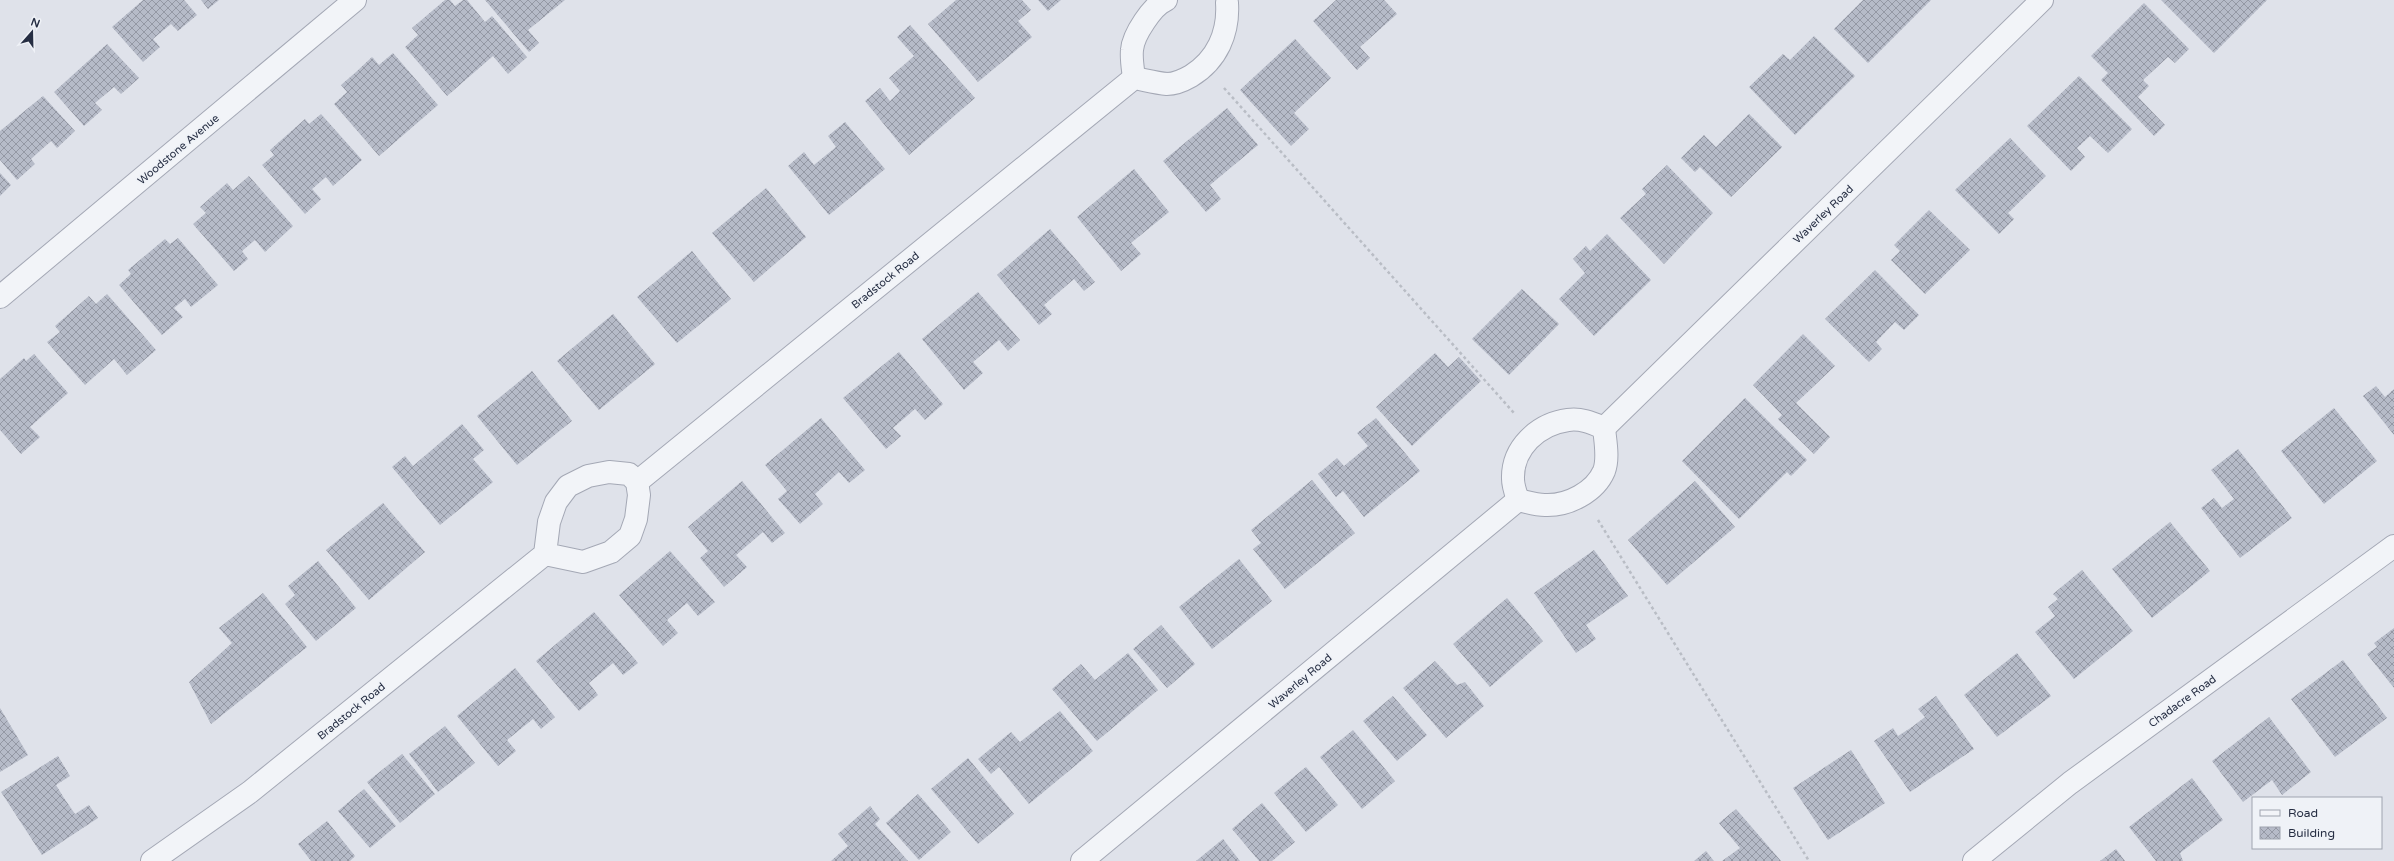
<svg xmlns="http://www.w3.org/2000/svg" width="2394" height="861" viewBox="0 0 2394 861" font-family="'Varela Round',sans-serif">
  <style>
    .building { fill: url(#building-cross-hatch) }
    .lines { fill: none; stroke-linecap: round; stroke-linejoin: round }
    .street-casing { stroke: #a4a8b5; stroke-width: 24 }
    .path { stroke: #b9bdc5; stroke-width: 2.5; stroke-dasharray: 3 3; stroke-linecap: butt }
    .street { stroke: #f2f4f8; stroke-width: 22 }
    .labels { text-anchor: middle; stroke-width: 3.5; stroke-linejoin: round; paint-order: stroke }
    .street-label { font-size: 11px; fill: #262e43; stroke: #eff2f7 }
  </style>
  <defs>
    <pattern id="building-cross-hatch" width="8" height="8" patternUnits="userSpaceOnUse"><rect width="8" height="8" fill="#b6bbc8"/><path d="M0 0l8 8M0 8l8-8" fill="none" stroke="#9498a4"/></pattern>
  </defs>
  <rect width="100%" height="100%" fill="#dfe2ea"/>
  <g class="building">
    <polygon points="143,0 184,0 197,15 178,31 171,24 153,39 160,47 143,62 112,27"/>
    <polygon points="201,0 219,0 208,9"/>
    <polygon points="445,0 450,0 455,6 463,0 467,0 485,22 492,16 527,57 508,74 493,56 447,96 405,47 418,35 412,28"/>
    <polygon points="485,0 565,0 528,30 539,43 529,52"/>
    <polygon points="956,0 1022,0 1031,10 1018,21 1032,37 978,82 928,24"/>
    <polygon points="1038,0 1061,0 1048,11"/>
    <polygon points="1336,0 1384,0 1397,14 1360,47 1370,58 1357,70 1313,21"/>
    <polygon points="1863,0 1931,0 1868,63 1834,29"/>
    <polygon points="2161,0 2267,0 2214,53"/>
    <polygon points="2144,3 2189,49 2175,63 2168,57 2143,80 2149,86 2138,97 2165,125 2154,136 2101,80 2108,73 2091,56"/>
    <polygon points="910,25 975,98 909,155 865,101 880,88 890,101 900,91 889,78 914,56 897,37"/>
    <polygon points="1814,36 1855,76 1795,135 1749,87 1783,54 1790,60"/>
    <polygon points="1295,39 1331,78 1294,113 1309,129 1291,146 1240,90"/>
    <polygon points="107,44 139,78 121,94 114,87 95,103 102,110 84,126 54,92"/>
    <polygon points="393,53 438,105 379,156 334,104 347,92 341,85 356,72 372,57 379,65"/>
    <polygon points="2079,76 2132,129 2108,153 2090,136 2077,148 2085,157 2071,171 2027,126"/>
    <polygon points="43,96 75,131 57,148 51,141 31,159 35,164 17,180 0,160 0,131"/>
    <polygon points="1227,108 1258,145 1210,185 1221,199 1206,212 1163,161"/>
    <polygon points="321,114 362,160 333,186 326,177 312,189 321,199 305,214 262,165 274,155 270,150 305,119 309,124"/>
    <polygon points="1749,114 1782,147 1731,197 1700,167 1695,172 1681,158 1704,135 1716,147"/>
    <polygon points="845,122 885,169 829,215 788,166 804,152 814,165 836,147 828,136"/>
    <polygon points="2010,138 2046,176 2008,213 2014,219 1999,234 1955,190"/>
    <polygon points="1667,165 1713,213 1664,264 1620,218 1646,194 1642,189"/>
    <polygon points="1134,169 1169,212 1131,243 1141,254 1121,271 1077,217"/>
    <polygon points="0,173 11,185 0,196"/>
    <polygon points="249,176 293,226 265,252 255,240 242,251 248,259 234,271 193,224 206,213 200,207 227,183 233,190"/>
    <polygon points="766,188 806,237 754,282 712,233"/>
    <polygon points="1929,210 1970,250 1925,294 1891,260 1900,251 1894,245"/>
    <polygon points="1050,229 1095,282 1084,291 1074,279 1044,305 1052,314 1039,325 997,275"/>
    <polygon points="1607,234 1651,280 1594,336 1559,299 1585,273 1573,259 1586,246 1590,251"/>
    <polygon points="178,238 218,285 191,307 185,299 174,308 183,317 162,335 119,285 131,274 128,270 165,239 170,244"/>
    <polygon points="692,251 731,299 677,343 637,297"/>
    <polygon points="1875,270 1919,315 1904,330 1895,322 1876,342 1882,349 1869,362 1825,319"/>
    <polygon points="1522,289 1559,324 1509,375 1472,339"/>
    <polygon points="978,292 1020,340 1008,351 999,340 973,362 983,373 964,390 922,339"/>
    <polygon points="107,294 156,350 127,375 114,359 85,385 47,342 60,332 55,326 89,296 96,304"/>
    <polygon points="613,314 655,364 599,410 557,361"/>
    <polygon points="1803,334 1835,366 1796,403 1830,437 1814,454 1778,419 1782,415 1753,385"/>
    <polygon points="899,352 943,404 925,420 915,409 893,428 901,436 886,449 843,398"/>
    <polygon points="1435,353 1448,367 1459,357 1481,381 1412,446 1376,407"/>
    <polygon points="34,354 68,393 30,427 40,437 21,454 0,430 0,379 24,358 26,361"/>
    <polygon points="532,371 572,421 517,465 477,416"/>
    <polygon points="2376,386 2385,397 2394,389 2394,435 2363,396"/>
    <polygon points="1745,398 1807,460 1791,476 1787,472 1739,519 1682,461"/>
    <polygon points="2334,408 2377,461 2324,504 2281,451"/>
    <polygon points="821,418 865,470 849,483 839,472 815,494 823,504 800,524 778,499 787,491 765,465"/>
    <polygon points="1376,418 1420,471 1364,517 1343,491 1336,497 1318,474 1337,458 1344,466 1368,446 1357,433"/>
    <polygon points="462,424 484,450 473,459 493,482 440,525 392,467 405,456 413,466"/>
    <polygon points="2238,449 2292,518 2240,558 2201,508 2214,498 2222,508 2234,499 2211,470"/>
    <polygon points="1312,480 1355,533 1285,589 1253,549 1261,543 1251,530"/>
    <polygon points="742,481 785,533 772,543 763,532 736,555 747,567 724,587 700,558 708,551 688,527"/>
    <polygon points="1695,481 1735,527 1667,585 1628,540"/>
    <polygon points="383,503 425,552 369,600 326,550"/>
    <polygon points="2170,522 2210,571 2152,618 2112,569"/>
    <polygon points="1594,550 1628,596 1586,625 1596,639 1576,653 1534,593"/>
    <polygon points="670,551 715,602 698,616 687,603 667,620 678,633 663,646 619,595"/>
    <polygon points="1239,559 1272,601 1212,649 1179,607"/>
    <polygon points="318,561 356,608 316,641 285,604 295,595 288,586"/>
    <polygon points="2082,570 2133,631 2074,679 2035,632 2055,616 2048,607 2058,599 2053,594"/>
    <polygon points="263,593 307,647 211,724 189,682 232,643 219,628"/>
    <polygon points="1507,598 1543,641 1490,687 1453,644"/>
    <polygon points="594,612 638,663 623,675 613,663 589,683 598,695 579,711 536,661"/>
    <polygon points="1161,625 1195,664 1167,688 1133,649"/>
    <polygon points="2394,628 2394,688 2367,654 2377,647 2374,643"/>
    <polygon points="1128,653 1158,690 1097,741 1052,689 1081,664 1095,680"/>
    <polygon points="2017,653 2051,696 1997,737 1964,695"/>
    <polygon points="2343,660 2387,718 2335,757 2291,699"/>
    <polygon points="1435,661 1457,685 1465,682 1484,706 1446,738 1403,688"/>
    <polygon points="515,668 555,717 541,729 533,719 507,740 516,751 498,766 457,716"/>
    <polygon points="1393,696 1427,735 1397,761 1363,721"/>
    <polygon points="1936,696 1974,749 1910,792 1874,741 1893,728 1898,736 1912,727 1925,717 1918,709"/>
    <polygon points="0,708 28,755 0,772"/>
    <polygon points="1060,711 1093,751 1029,804 999,767 991,774 978,759 1011,732 1020,742"/>
    <polygon points="2269,717 2311,772 2282,795 2272,780 2243,802 2212,761"/>
    <polygon points="445,726 475,763 438,792 409,754"/>
    <polygon points="1353,730 1395,781 1362,809 1320,757"/>
    <polygon points="1851,750 1885,803 1828,840 1793,788"/>
    <polygon points="402,754 435,794 400,823 367,782"/>
    <polygon points="58,756 70,776 56,785 64,798 75,814 89,805 98,818 42,855 1,792"/>
    <polygon points="968,758 1014,814 978,844 931,789"/>
    <polygon points="1306,767 1338,805 1306,832 1274,793"/>
    <polygon points="2192,778 2223,820 2180,853 2183,861 2156,861 2129,827"/>
    <polygon points="364,789 396,826 370,848 338,811"/>
    <polygon points="918,794 951,832 919,860 886,823"/>
    <polygon points="1262,803 1295,842 1272,861 1259,861 1232,829"/>
    <polygon points="870,806 880,819 875,824 908,861 831,861 848,846 838,834"/>
    <polygon points="1736,809 1781,861 1722,861 1740,848 1719,823"/>
    <polygon points="327,821 355,856 350,861 311,861 298,844"/>
    <polygon points="1223,839 1240,861 1196,861"/>
    <polygon points="2116,849 2125,861 2100,861"/>
    <polygon points="1706,851 1714,861 1694,861"/>
  </g>
  <g class="lines">
    <g class="street-casing">
      <g id="street">
        <path d="M 1134,78 C 1133,69 1131,59 1132,50 C 1133,35 1153,5 1166,0"/>
        <polyline points="0,297 355,0"/>
        <polyline points="1604,428 2042,0"/>
        <path d="M 637,482 L 1134,78 C 1145,80 1156,83 1167,84 C 1176,84 1184,80 1191,76 C 1217,60 1229,33 1227,3"/>
        <path d="M 1518,500 C 1516,494 1513,486 1513,479 C 1512,448 1538,424 1568,420 C 1581,418 1592,423 1604,428"/>
        <polyline points="152,861 250,792 545,554 549,522 556,502 568,486 588,476 609,472 629,474 637,482 639,495 636,519 630,536 611,552 583,562 545,554"/>
        <path d="M 1082,861 L 1518,500 C 1527,502 1536,505 1545,505 C 1568,506 1595,492 1604,471 C 1609,458 1605,440 1604,428"/>
        <polyline points="1974,861 2070,783 2394,546"/>
      </g>
    </g>
    <g class="path">
      <polyline points="1224,88 1514,413"/>
      <polyline points="1598,520 1809,861"/>
    </g>
    <use href="#street" class="street"/>
  </g>
  <g class="labels">
    <g class="street-label">
      <text transform="translate(178 149) rotate(-40)" y="4">Woodstone Avenue</text>
      <text transform="translate(1823 214) rotate(-44)" y="4">Waverley Road</text>
      <text transform="translate(885 280) rotate(-39)" y="4">Bradstock Road</text>
      <text transform="translate(1300 681) rotate(-40)" y="4">Waverley Road</text>
      <text transform="translate(2182 701) rotate(-36)" y="4">Chadacre Road</text>
      <text transform="translate(351 711) rotate(-39)" y="4">Bradstock Road</text>
    </g>
  </g>
  <rect x="2252" y="797" width="130" height="52" fill="#eff2f7" stroke="#9fa4af"/>
  <rect x="2260" y="810" width="20" height="6" fill="#f2f4f8" stroke="#9fa4af"/>
  <text x="2288" y="817" font-size="12" fill="#262e43">Road</text>
  <rect x="2260" y="827" width="20" height="12" fill="url(#building-cross-hatch)" stroke="#9fa4af"/>
  <text x="2288" y="837" font-size="12" fill="#262e43">Building</text>
  <g transform="translate(32 32) rotate(20)" stroke="#eff2f7" stroke-width="3" paint-order="stroke">
  <path d="M0-3L7 15L0 10L-7 15Z" fill="#262e43"/>
  <text y="-6" font-size="11" font-weight="bold" text-anchor="middle" fill="#262e43">N</text>
  </g>
</svg>
